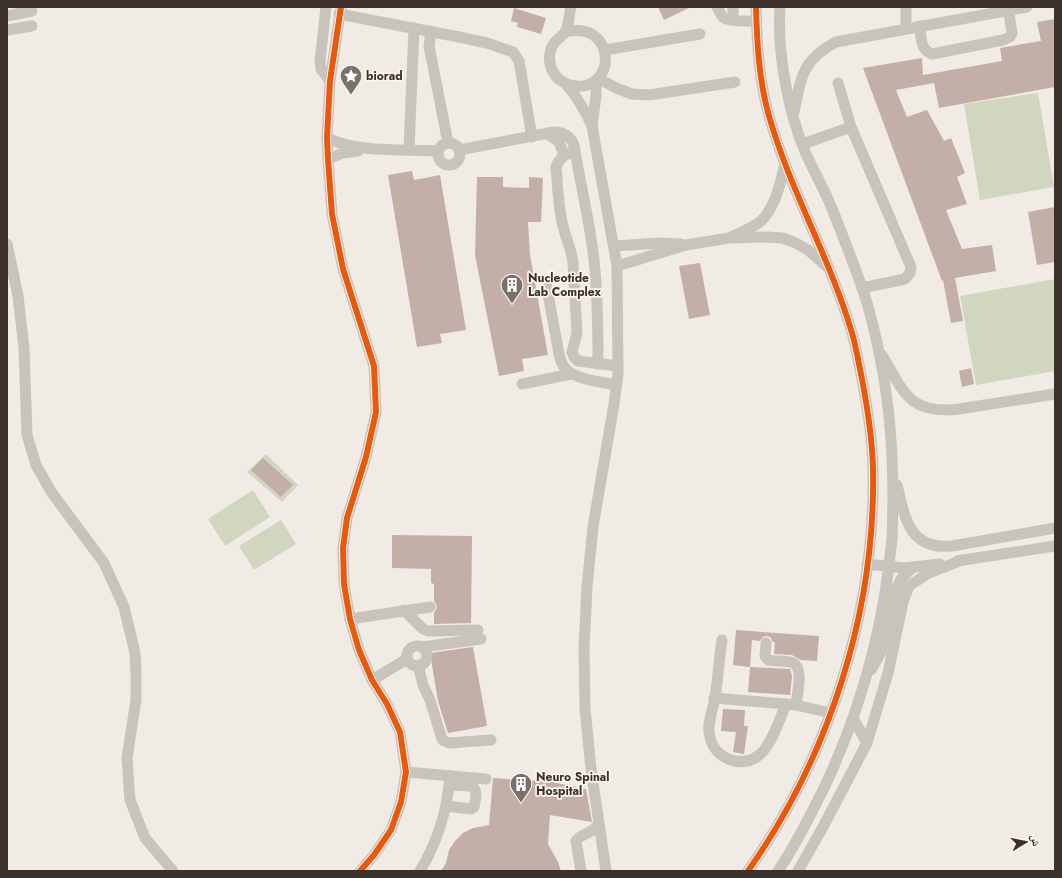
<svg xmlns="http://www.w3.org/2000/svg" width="1062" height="878" viewBox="0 0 1062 878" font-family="Jost,'Noto Naskh Arabic',sans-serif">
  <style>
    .green { fill: #d1d6bf }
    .building { fill: #c3afa7 }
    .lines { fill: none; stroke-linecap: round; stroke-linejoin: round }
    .minor { stroke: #c9c3be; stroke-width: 11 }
    .cycleway-casing { stroke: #fbf5ee; stroke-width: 8 }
    .cycleway { stroke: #e8590c; stroke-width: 6 }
    .labels { text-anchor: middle; stroke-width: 3.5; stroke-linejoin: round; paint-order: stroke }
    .poi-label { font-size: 12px; font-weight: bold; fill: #3b302b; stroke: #fbf5ee; text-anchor: start }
  </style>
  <rect width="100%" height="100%" fill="#f0ebe5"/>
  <g class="green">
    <polygon points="1038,93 1054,187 980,200 964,104"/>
    <polygon points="1055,279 1055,371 976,385 960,296"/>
    <polygon points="266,454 298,485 282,502 247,472"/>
    <polygon points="253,490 270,517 225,546 208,519"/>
    <polygon points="281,520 296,544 254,570 239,546"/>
  </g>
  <g class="building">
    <polygon points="658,7 691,7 664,20"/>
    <polygon points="514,8 546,18 541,34 517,27 518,23 511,21"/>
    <polygon points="1055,19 1055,87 939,108 934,83 896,90 907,117 927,110 944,141 951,138 965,173 957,177 967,204 946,210 962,249 992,245 996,271 955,278 963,321 951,323 943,280 942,281 863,68 922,58 923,75 1002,61 1000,48 1041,41 1037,22"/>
    <polygon points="412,171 414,180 440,175 466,330 440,334 442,343 417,347 388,175"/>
    <polygon points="477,177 503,177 503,187 529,188 529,177 543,178 541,222 528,222 530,255 548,355 522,359 524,371 499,376 475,255"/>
    <polygon points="1055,207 1055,262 1037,265 1028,212"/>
    <polygon points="700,263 710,315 689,319 679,266"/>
    <polygon points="971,368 974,384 962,387 959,371"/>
    <polygon points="263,458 293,485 281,497 251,470"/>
    <polygon points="392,535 472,536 471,623 434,624 434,613 436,610 437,606 434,601 434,584 431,583 431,569 392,568"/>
    <polygon points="736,630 819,636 817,661 800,660 792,655 774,654 775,642 773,642 770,637 766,636 763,637 760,641 752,640 750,667 733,665"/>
    <polygon points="473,647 487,726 448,733 438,701 430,653"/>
    <polygon points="750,667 790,669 792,676 790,695 748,692"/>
    <polygon points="723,709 745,710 744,726 748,726 744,754 733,752 736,732 721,731"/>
    <polygon points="493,778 552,782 586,789 592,822 550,815 548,844 558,862 561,871 441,871 446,863 449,850 455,841 463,833 473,828 489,825"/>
  </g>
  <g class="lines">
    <g class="minor">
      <polyline points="326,7 320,61 321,69 330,81"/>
      <polyline points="341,7 330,81 327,138 328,159 332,214 343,269 374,366 376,412 366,457 347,518 343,548 344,584 350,619 359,650 372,680 387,704 400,732 406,772 401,802 391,830 374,855 360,871"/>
      <path d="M 717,7 C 719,10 721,16 724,18 C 729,22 750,21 757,21"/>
      <polyline points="906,7 906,28"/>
      <polyline points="339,14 459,37 487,43 513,52 519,61 532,137"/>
      <polyline points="7,16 32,11"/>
      <polyline points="733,20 733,7"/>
      <path d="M 920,26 C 921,37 920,50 932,54 L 1003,40 L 1010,37 L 1012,33 L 1008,7"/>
      <polyline points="7,30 32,26"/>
      <polyline points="431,31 429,46 448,143"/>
      <path d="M 565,32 C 612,20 618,81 583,86 C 574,87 567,85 560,80 C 552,74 548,63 550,53 C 552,40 562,38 566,31 C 569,24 569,14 571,7"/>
      <polyline points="605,50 700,34"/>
      <polyline points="598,78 616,88 632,94 649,95 735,82"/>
      <polyline points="838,83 851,127 911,267 910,273 905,279 862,288"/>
      <path d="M 566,84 C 577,97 585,110 592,126 L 617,266 L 618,374 L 614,404 L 593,527 L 587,587 L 584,648 L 585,708 L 591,769 L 606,871"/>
      <path d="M 794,112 C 801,77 802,60 836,42 L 1027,7"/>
      <polyline points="592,126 596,96 596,80"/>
      <polyline points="548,134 559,142 564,155"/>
      <path d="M 327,138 C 358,153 404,149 438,151"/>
      <circle cx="449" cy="154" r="11"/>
      <polyline points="803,144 851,127"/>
      <polyline points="409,149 414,28"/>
      <path d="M 459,150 L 554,132 C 564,132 570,136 574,145 C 580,183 590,222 594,260 C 598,295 598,330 598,364"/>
      <path d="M 575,151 C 565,154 560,157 556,167 C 558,187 558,210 564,230 C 567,241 572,251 573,263 L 577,333 L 572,352 L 574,357 L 578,361 L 618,366"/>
      <polyline points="328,159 343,153 358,151"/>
      <path d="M 733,236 C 742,232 753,228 761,221 C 776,206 780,184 785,164"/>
      <polyline points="7,244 18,296 24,348 27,435 36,465 52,493 104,563 124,607 135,653 136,673 136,700 127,758 130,800 145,838 173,871"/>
      <polyline points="614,246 660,243 681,244"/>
      <polyline points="617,266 686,245 729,238 768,237 782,238 796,243 808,250 827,267"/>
      <path d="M 546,283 L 559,354 C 560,359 561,364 565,368 C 575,380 602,382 616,385"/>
      <path d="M 882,355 C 904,392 909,415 959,409 L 1055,394"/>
      <polyline points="522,384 571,374"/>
      <path d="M 897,485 C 905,518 909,550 952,546 L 1055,528"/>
      <polyline points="957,561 1055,546"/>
      <polyline points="867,564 905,568 940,564"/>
      <polyline points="404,610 423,629 428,631 478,630"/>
      <polyline points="350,619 430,607"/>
      <path d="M 722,640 C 719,659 718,679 715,698 C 713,710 706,725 710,737 C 712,747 719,755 728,759 C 765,773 775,730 786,704"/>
      <path d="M 766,643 L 765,656 L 768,660 C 776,662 786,660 793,663 C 804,668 797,695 796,705"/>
      <circle cx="417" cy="656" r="10"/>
      <polyline points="422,647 481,639"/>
      <polyline points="418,665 423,685 430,700 442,739 444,741 449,743 491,740"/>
      <polyline points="871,670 881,652 896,589 902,578 912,568"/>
      <polyline points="372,680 407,659"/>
      <polyline points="714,698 796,705 831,713"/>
      <polyline points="853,718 867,743"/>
      <polyline points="406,772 486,779"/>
      <path d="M 446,806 L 471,809 L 474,807 C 475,800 479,790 471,786 L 449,785"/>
      <path d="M 420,871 C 438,841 447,812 450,776"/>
      <path d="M 581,871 L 576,841 C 581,833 591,835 599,824"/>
      <path d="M 748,871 C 830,755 876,610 873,468 C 872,433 866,398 859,364 C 857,354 855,343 852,333 C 830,258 790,190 769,116 C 759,81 757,43 756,7"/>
      <path d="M 778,871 C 796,845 810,816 824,788 C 861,710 884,624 892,539 C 893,527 892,515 893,503 C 893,463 891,424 885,385 C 879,349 872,313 859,279 C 849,252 839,225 828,199 C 821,184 813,169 806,154 C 788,112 777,53 780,7"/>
      <polyline points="798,871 824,825 867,743 888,673 903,602 909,586 927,574 962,560"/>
    </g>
    <g class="cycleway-casing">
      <g id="cycleway">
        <polyline points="341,7 330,81 327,138 328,159 332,214 343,269 374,366 376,412 366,457 347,518 343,548 344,584 350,619 359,650 372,680 387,704 400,732 406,772 401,802 391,830 374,855 360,871"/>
        <path d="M 748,871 C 830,755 876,610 873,468 C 872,433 866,398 859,364 C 857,354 855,343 852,333 C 830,258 790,190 769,116 C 759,81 757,43 756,7"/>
      </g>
    </g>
    <use href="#cycleway" class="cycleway"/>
  </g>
  <defs>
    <g id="sight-pin" transform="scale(1.15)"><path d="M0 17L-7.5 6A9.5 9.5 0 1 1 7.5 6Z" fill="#7a716c" stroke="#fbf5ee"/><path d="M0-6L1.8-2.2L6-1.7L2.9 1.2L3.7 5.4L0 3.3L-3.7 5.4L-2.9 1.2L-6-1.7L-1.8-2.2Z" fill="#fff"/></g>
    <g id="building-pin" transform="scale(1.15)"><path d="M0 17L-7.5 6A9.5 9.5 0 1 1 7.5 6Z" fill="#7a716c" stroke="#fbf5ee"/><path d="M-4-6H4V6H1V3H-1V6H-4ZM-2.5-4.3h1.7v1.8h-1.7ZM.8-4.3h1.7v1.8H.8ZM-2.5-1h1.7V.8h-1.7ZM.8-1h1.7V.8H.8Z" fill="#fff"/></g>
  </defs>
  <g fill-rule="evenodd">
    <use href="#sight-pin" x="351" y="76"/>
    <use href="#building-pin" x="512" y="285"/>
    <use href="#building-pin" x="521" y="784"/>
  </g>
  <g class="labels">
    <g class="poi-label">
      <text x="366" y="80">biorad</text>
      <text x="528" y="282">Nucleotide<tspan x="528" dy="14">Lab Complex</tspan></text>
      <text x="536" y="781">Neuro Spinal<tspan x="536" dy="14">Hospital</tspan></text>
    </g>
  </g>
  <rect width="1062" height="878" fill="none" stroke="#3b302b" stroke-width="16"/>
  <g transform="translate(1026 842) rotate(80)" stroke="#fbf5ee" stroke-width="3" paint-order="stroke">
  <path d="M0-3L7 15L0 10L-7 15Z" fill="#3b302b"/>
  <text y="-6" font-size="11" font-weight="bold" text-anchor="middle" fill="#3b302b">ش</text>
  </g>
</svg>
